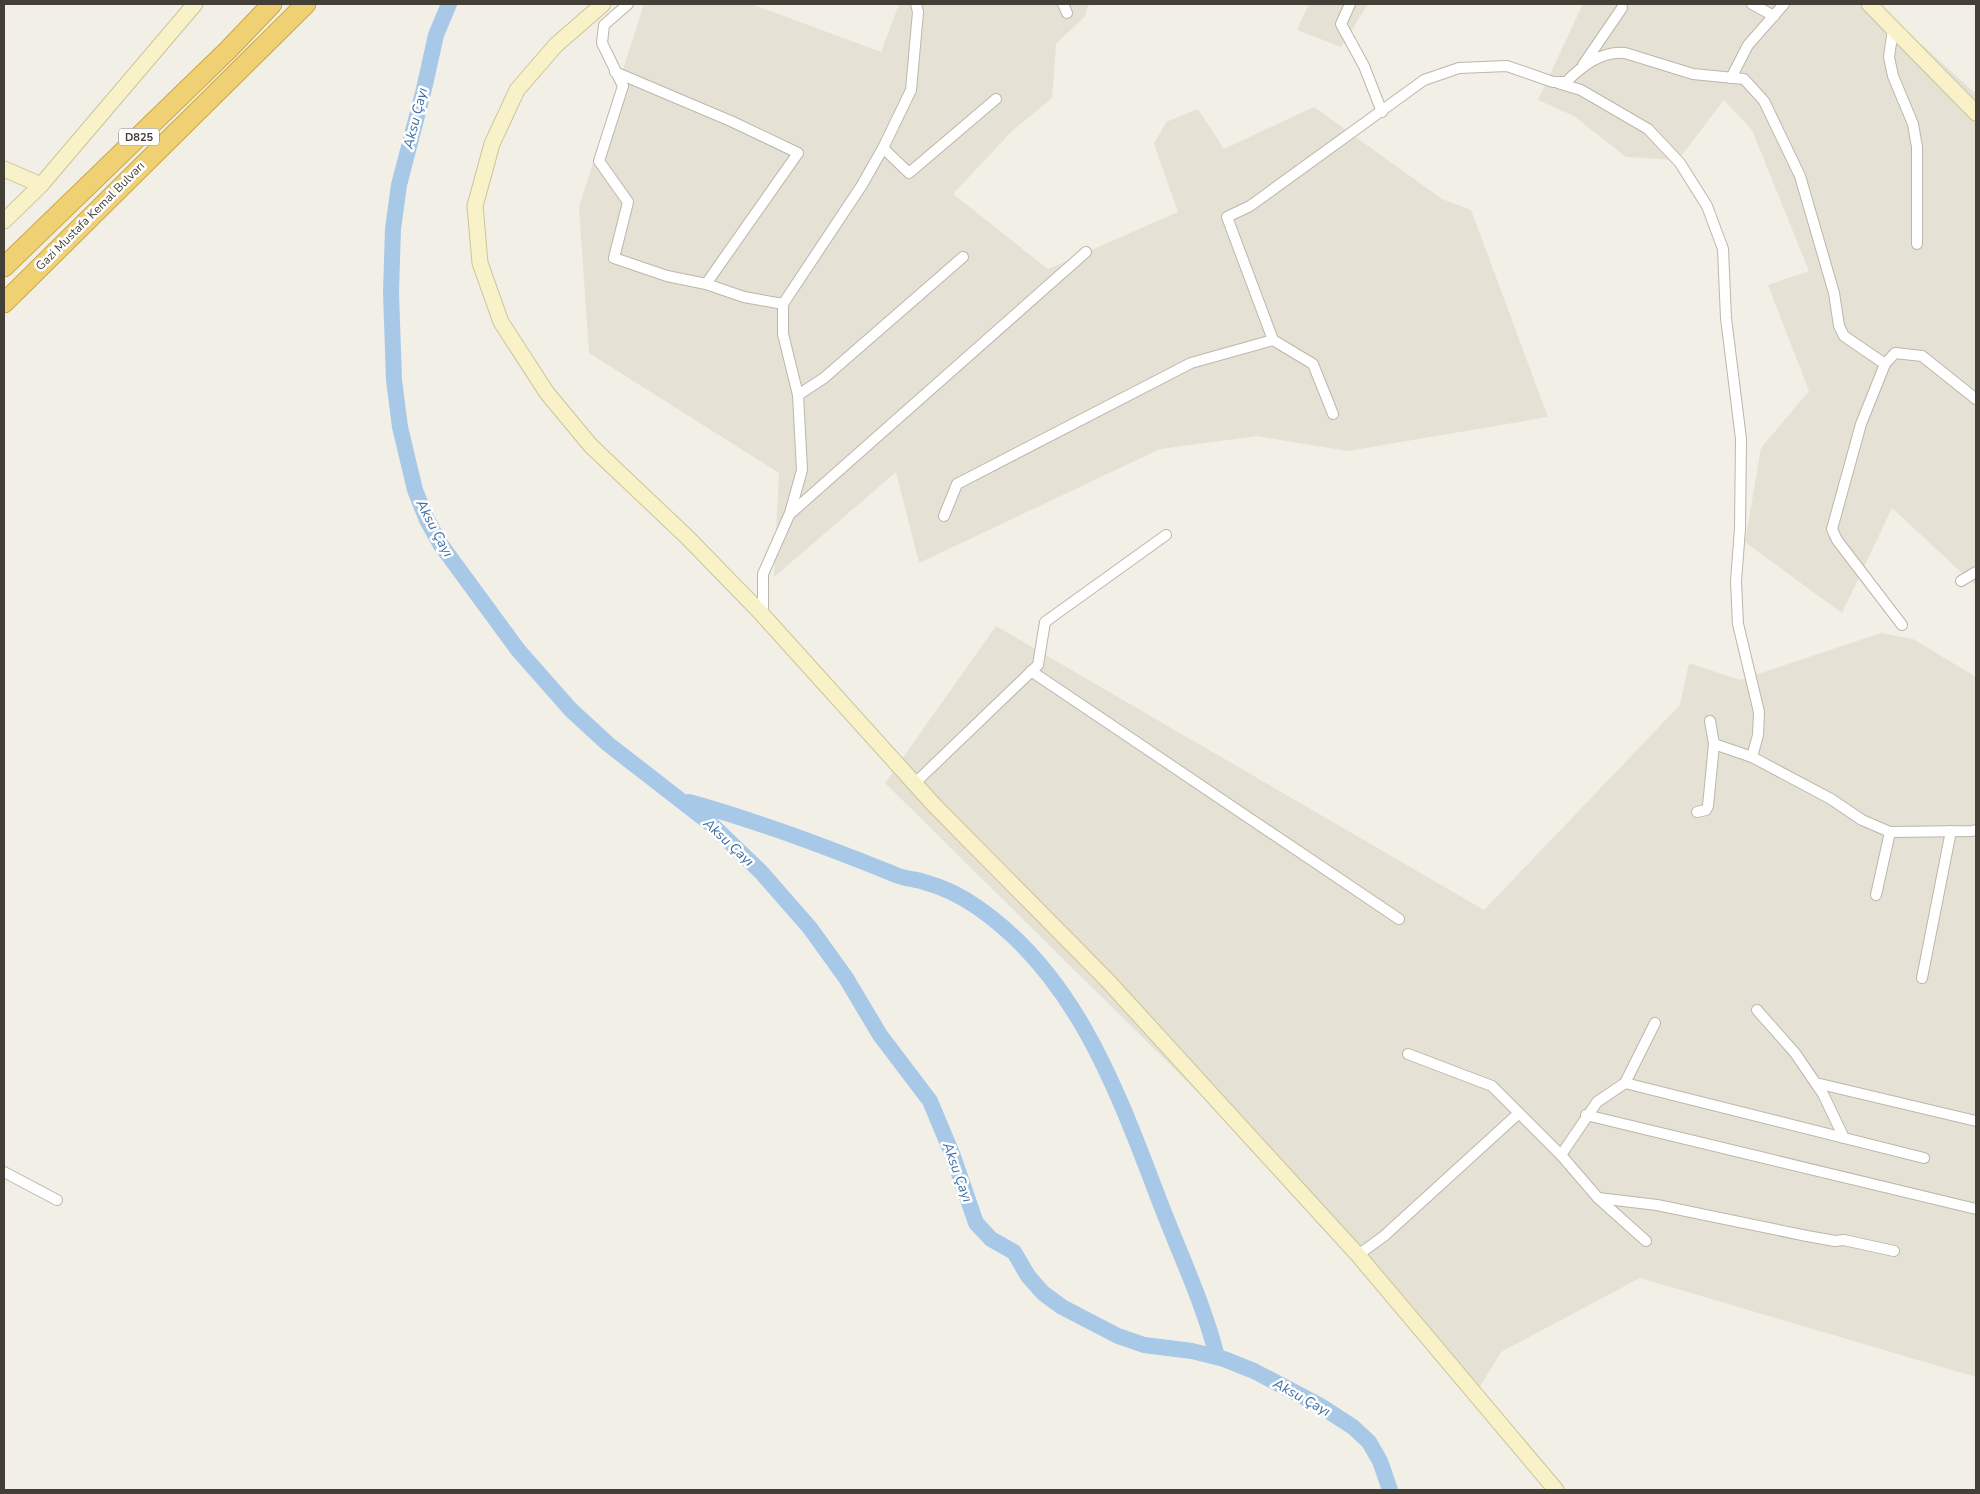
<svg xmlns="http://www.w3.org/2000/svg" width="1980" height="1494" viewBox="0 0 1980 1494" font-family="'Nunito Sans',sans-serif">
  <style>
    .residential { fill: #e5e1d5 }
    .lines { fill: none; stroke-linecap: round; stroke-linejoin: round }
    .river { stroke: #a8c8e8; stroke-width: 16 }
    .street-casing { stroke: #bcb7aa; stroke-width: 12 }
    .secondary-casing { stroke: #ccc49a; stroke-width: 17 }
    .highway-casing { stroke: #cda745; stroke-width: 21 }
    .street { stroke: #fff; stroke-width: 10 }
    .secondary { stroke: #f9f2c9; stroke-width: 15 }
    .highway { stroke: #efd174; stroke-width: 19 }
    .labels { text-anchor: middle; stroke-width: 5; stroke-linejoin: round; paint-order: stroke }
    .shield { fill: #fff; stroke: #7b7972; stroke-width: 1 }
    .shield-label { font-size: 11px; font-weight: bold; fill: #433f36 }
    .street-label { font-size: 12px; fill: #433f36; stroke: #fff }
    .water-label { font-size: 14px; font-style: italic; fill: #3b6ea4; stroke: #fff }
  </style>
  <rect width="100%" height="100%" fill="#f1efe6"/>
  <g class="residential">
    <polygon points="644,4 751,4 881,52 899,4 1089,4 1085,16 1056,44 1052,98 1012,131 953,194 1048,269 1178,212 1154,144 1166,122 1198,109 1224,149 1314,107 1442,199 1471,210 1548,417 1348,451 1257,436 1160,449 919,563 896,472 774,577 779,473 589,353 579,207"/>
    <polygon points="1309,4 1368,4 1341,47 1297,30"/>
    <polygon points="1583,4 1877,4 1976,94 1976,586 1892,508 1842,613 1745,542 1761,448 1809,391 1768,285 1809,271 1752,130 1724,100 1678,160 1626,157 1574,116 1538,100"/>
    <polygon points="996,626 1484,910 1680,705 1689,663 1740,680 1881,633 1913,639 1976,677 1976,1377 1640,1278 1501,1352 1479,1388 1294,1187 885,783"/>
  </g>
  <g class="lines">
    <g class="river">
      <polyline points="449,4 436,35 424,89 399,185 393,229 391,292 394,380 400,427 415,490 427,520 441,545 518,650 571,710 608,744 711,824 761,872 810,928 846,978 880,1035 930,1101 953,1156 976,1223 991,1239 1014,1252 1028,1276 1043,1293 1062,1307 1118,1336 1144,1345 1192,1351 1224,1359 1254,1371 1319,1405 1353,1427 1369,1442 1380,1461 1390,1490"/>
      <path d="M 689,802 C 761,822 827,847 896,875 C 905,879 915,879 924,882 C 943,887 961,896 977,907 C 1080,978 1120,1099 1163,1210 C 1182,1259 1204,1305 1217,1357"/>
    </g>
    <g class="street-casing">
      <g id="street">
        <polyline points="628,4 604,25 602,43 623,86 599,161 628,202 614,258 667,276 706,284 744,297 783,304"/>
        <polyline points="1063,4 1067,13"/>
        <polyline points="1350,4 1341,24 1364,66 1382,112"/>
        <polyline points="1752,4 1774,16"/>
        <polyline points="1893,29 1889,57 1893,76 1913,124 1917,147 1917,244"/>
        <polyline points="1583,65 1622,8"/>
        <polyline points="615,72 733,122 798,153 706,284"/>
        <polyline points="1731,78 1748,45 1784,4"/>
        <polyline points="1558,83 1581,90 1648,129 1680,163 1707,206 1723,249 1726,318 1741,439 1740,529 1736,581 1738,624 1759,712 1758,735 1752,757 1831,799 1862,820 1890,832 1972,831 1976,830"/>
        <polyline points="883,148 909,173 996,99"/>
        <polyline points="1885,364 1861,424 1832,529 1837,540 1902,625"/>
        <polyline points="798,395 824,378 963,257"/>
        <path d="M 1333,414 L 1313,364 L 1273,340 L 1227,217 L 1250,206 L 1424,80 L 1459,68 L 1507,66 L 1553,82 L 1566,82 C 1582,66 1601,51 1625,53 L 1693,74 L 1744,79 L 1764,101 L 1800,176 L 1834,293 L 1839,326 L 1844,336 L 1885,364 L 1895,353 L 1922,356 L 1976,399"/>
        <polyline points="791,513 1086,252"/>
        <polyline points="944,516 957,484 1191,363 1273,340"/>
        <polyline points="1961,581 1976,572"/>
        <polyline points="760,612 763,608 763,574 790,513 802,470 798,395 783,334 783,304 862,185 883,148 911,90 918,12 916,4"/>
        <polyline points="1031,671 1399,919"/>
        <polyline points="1714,744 1752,757"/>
        <polyline points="915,783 1038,665 1045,622 1166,535"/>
        <polyline points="1697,812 1706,810 1708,806 1714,744 1710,721"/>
        <polyline points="1876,895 1890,832"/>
        <polyline points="1922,978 1951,831"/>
        <polyline points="1757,1010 1795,1053 1823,1094 1844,1138"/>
        <polyline points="1408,1054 1492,1086 1561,1155 1598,1198 1646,1241"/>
        <polyline points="1625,1083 1924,1158"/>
        <polyline points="1816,1083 1976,1121"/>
        <polyline points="1586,1115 1976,1209"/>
        <polyline points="1561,1155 1597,1102 1625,1083 1655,1023"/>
        <polyline points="4,1172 57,1200"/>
        <polyline points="1598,1198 1657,1205 1807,1236 1835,1241 1844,1240 1894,1251"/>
        <polyline points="1358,1255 1384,1236 1519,1113"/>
      </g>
    </g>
    <g class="secondary-casing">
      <g id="secondary">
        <polyline points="603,4 556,45 517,90 492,144 475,206 480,263 501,322 547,393 591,446 688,538 760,612 934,805 1107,980 1358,1255 1556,1490"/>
        <polyline points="1869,4 1976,113"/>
        <polyline points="4,169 41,185"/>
        <polyline points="4,221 41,185 195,4"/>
      </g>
    </g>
    <g class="highway-casing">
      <g id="highway">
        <polyline points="4,267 228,50 272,4"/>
        <polyline points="4,303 306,4"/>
      </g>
    </g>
    <use href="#street" class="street"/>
    <use href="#secondary" class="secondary"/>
    <use href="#highway" class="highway"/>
  </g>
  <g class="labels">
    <rect class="shield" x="119" y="128.5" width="40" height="17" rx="4"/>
    <g class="shield-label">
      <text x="139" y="141">D825</text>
    </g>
    <g class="street-label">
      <text transform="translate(90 216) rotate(-45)" y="4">Gazi Mustafa Kemal Bulvarı</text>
    </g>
    <g class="water-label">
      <text transform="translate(415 118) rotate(-76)" y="5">Aksu Çayı</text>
      <text transform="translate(435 528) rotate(62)" y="5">Aksu Çayı</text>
      <text transform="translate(729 842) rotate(43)" y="5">Aksu Çayı</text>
      <text transform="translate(958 1172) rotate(70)" y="5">Aksu Çayı</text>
      <text transform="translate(1302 1397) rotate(29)" y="5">Aksu Çayı</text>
    </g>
  </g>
  <rect width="1980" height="1494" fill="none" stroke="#433f36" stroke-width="10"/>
</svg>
